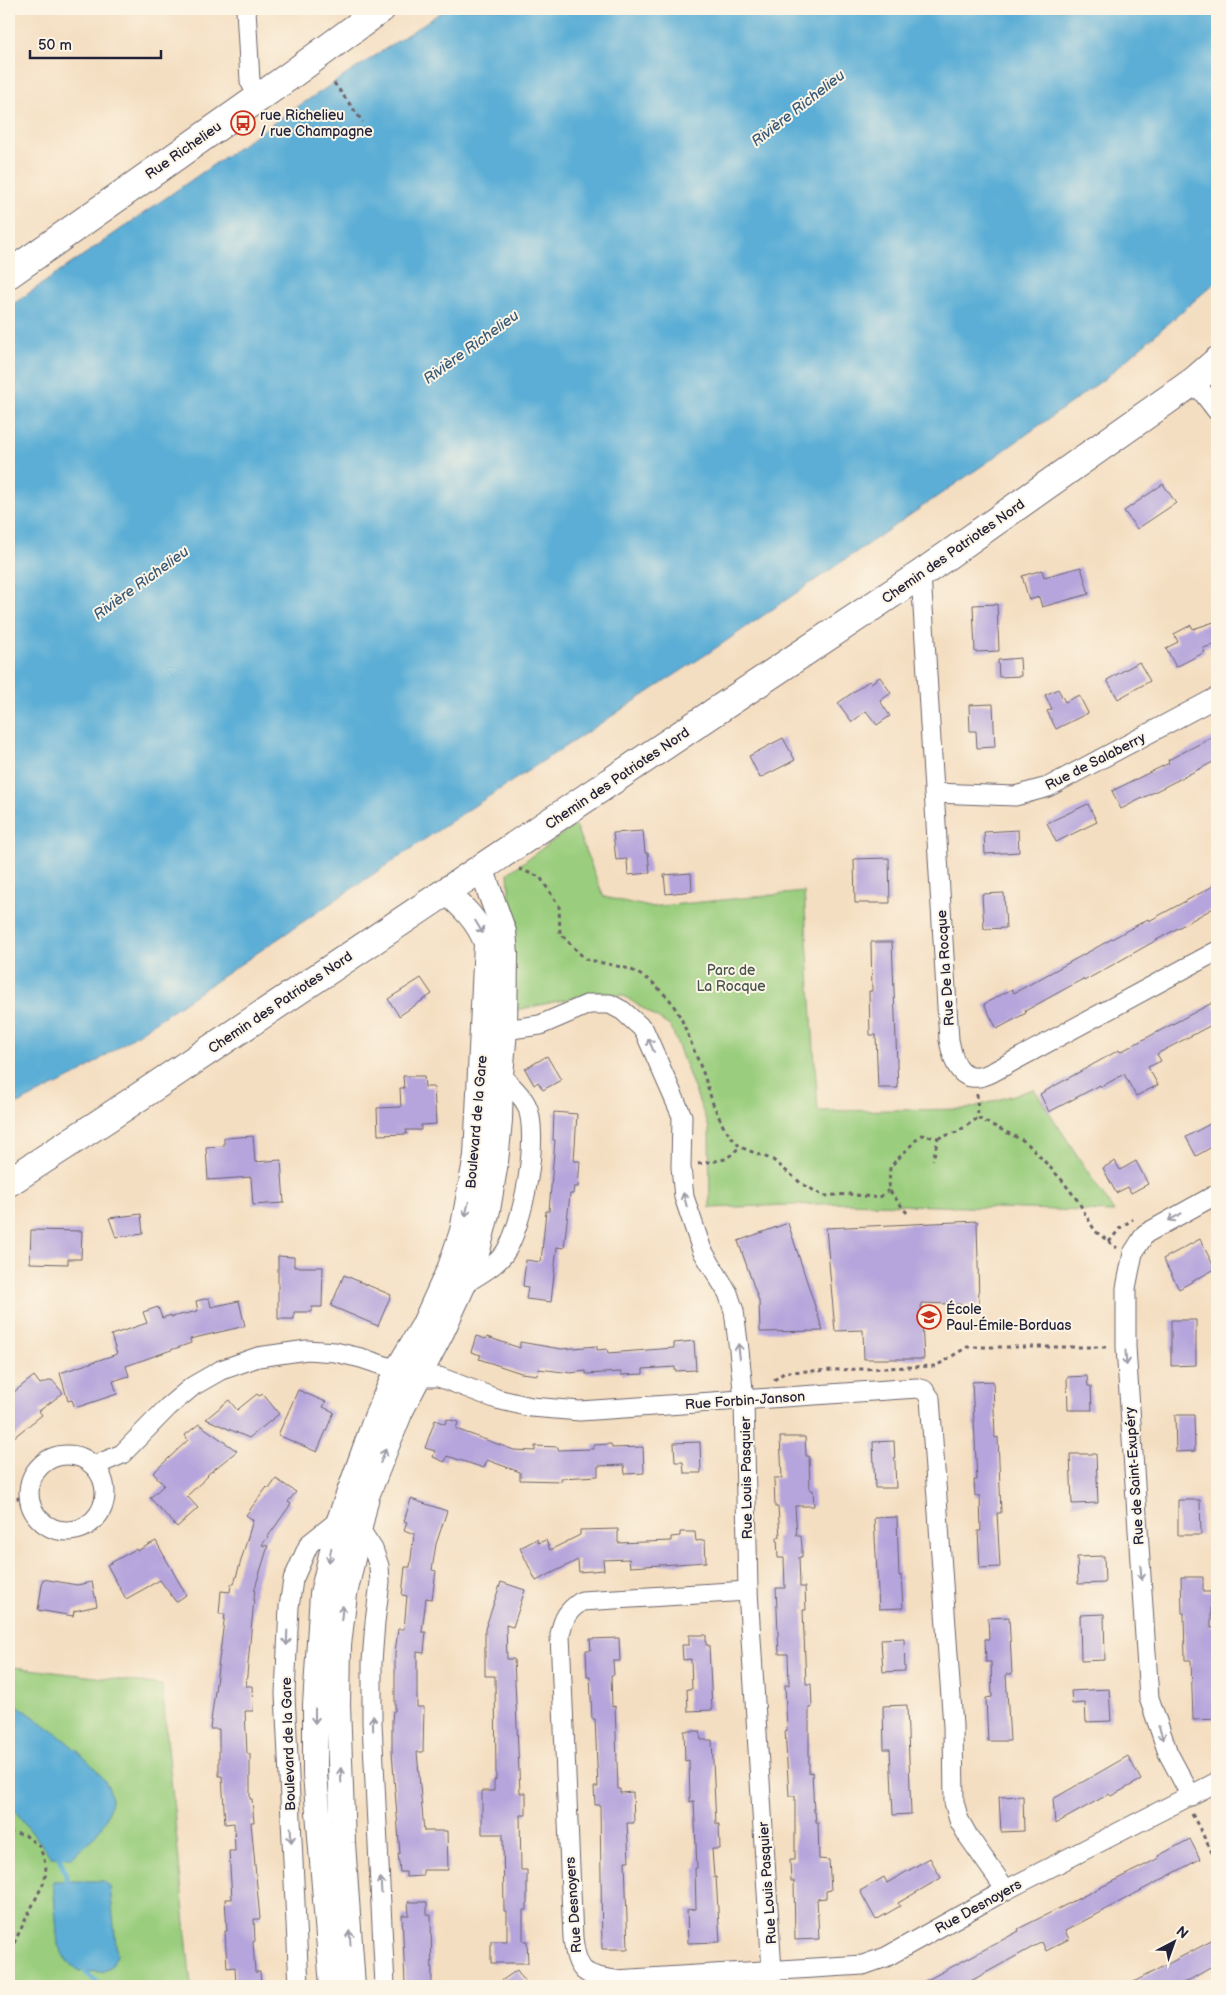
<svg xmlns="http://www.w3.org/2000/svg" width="1226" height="1995" viewBox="0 0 1226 1995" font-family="'Balsamiq Sans',sans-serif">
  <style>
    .green { fill: #9acd7d; stroke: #5e785c }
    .water { fill: #5baed6; stroke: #3e6888 }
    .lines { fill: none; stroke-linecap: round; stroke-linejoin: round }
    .stream { stroke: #5baed6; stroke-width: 5 }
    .building { fill: #b6a5dc }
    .minor-casing { stroke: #6c646a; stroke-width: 21 }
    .tertiary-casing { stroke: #6c646a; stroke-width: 26 }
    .secondary-casing { stroke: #6c646a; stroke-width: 30 }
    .primary-casing { stroke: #6c646a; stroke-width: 30 }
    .path { stroke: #6c646a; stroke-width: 3; stroke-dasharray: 4 4; stroke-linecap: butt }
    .minor { stroke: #fff; stroke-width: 19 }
    .tertiary { stroke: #fff; stroke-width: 24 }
    .secondary { stroke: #fff; stroke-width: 28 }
    .primary { stroke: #fff; stroke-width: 28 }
    .oneway { stroke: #9c9ca7 }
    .labels { text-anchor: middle; stroke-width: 4; stroke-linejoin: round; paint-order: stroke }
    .poi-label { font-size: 14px; fill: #22223b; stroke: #fcf5e5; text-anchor: start }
    .street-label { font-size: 14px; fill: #22223b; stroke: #fcf5e5 }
    .park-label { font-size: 14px; fill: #46554f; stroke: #fcf5e5 }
    .water-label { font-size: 15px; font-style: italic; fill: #395a79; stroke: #fcf5e5 }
  </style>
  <rect width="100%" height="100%" fill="#fcf5e5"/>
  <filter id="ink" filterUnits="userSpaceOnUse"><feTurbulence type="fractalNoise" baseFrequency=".02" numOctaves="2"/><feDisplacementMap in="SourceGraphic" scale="10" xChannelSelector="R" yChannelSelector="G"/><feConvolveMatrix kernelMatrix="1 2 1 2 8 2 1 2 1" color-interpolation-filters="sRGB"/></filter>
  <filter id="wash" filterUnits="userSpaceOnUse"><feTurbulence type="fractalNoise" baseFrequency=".0096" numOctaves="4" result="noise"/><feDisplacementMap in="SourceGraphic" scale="20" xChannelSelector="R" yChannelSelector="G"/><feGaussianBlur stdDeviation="1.12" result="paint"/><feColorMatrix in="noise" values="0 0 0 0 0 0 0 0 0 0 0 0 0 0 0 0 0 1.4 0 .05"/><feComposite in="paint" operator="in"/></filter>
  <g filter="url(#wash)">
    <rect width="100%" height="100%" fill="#f4dec1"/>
    <g class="green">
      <polygon points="575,825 604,897 650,907 804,892 818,1111 967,1109 1034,1089 1114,1212 845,1203 710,1208 709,1128 671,1027 624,996 600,992 517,1010 508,873"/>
      <polygon points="9,1662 13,1667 162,1685 191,1986 9,1986"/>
    </g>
    <g class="water">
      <polygon points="446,9 1217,9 1217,281 1103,380 992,459 710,652 471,808 77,1075 9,1108 9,307 279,119"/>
      <path d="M 9,1699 C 32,1716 113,1769 111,1799 C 109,1825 89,1843 71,1858 L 51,1857 L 9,1803 Z"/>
      <polygon points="53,1881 104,1881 110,1887 117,1955 112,1966 102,1972 80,1971 67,1962 58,1945"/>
    </g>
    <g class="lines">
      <g class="stream">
        <polyline points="57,1853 65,1872 68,1888"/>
        <polyline points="84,1964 86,1973 102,1986"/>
      </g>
    </g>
    <g id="blocks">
      <g class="building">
        <polygon points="1163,484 1176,503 1137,529 1124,511"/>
        <polygon points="1081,567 1089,594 1042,607 1039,597 1029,600 1022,576 1042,570 1044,577"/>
        <polygon points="997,604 999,651 975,652 973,605"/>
        <polygon points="1217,621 1217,644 1203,648 1205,652 1176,667 1166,648 1178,642 1174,634 1191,625 1193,629"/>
        <polygon points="1020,658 1021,676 999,677 998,660"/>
        <polygon points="1139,662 1150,681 1118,699 1107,680"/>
        <polygon points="880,677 891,693 880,701 890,716 877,725 866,711 852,722 838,703 869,681 871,683"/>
        <polygon points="1058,689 1065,702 1079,695 1088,713 1056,729 1047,711 1052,709 1045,695"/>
        <polygon points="993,704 995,747 977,748 976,731 970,731 969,705"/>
        <polygon points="1217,735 1217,760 1121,809 1112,791 1169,763 1168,760"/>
        <polygon points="783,738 795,760 760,778 749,756"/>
        <polygon points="1088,804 1097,822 1056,842 1047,823"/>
        <polygon points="1018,830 1019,852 985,854 984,832"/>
        <polygon points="643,831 645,853 648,853 650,873 628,875 627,859 616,860 613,833"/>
        <polygon points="889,858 890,903 855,903 854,859"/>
        <polygon points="691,873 692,891 666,894 664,875"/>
        <polygon points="1217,884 1217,906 1084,981 1083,979 1025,1011 1026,1013 997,1029 984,1004 1012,989 1014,993 1148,919 1149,921"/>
        <polygon points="1004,893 1006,928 984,929 982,894"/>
        <polygon points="871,942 892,942 898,1088 878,1088 876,1035 870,1035 869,991 872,991"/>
        <polygon points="421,978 432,994 399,1016 388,999"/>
        <polygon points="1212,1003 1217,1012 1217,1022 1157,1054 1161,1061 1148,1067 1158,1085 1136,1096 1124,1074 1101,1087 1100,1085 1049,1112 1040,1094 1119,1050 1120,1052"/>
        <polygon points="547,1056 561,1080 543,1090 538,1082 534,1085 525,1069"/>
        <polygon points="403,1076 424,1076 425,1087 434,1087 436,1124 421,1125 421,1130 406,1130 407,1134 378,1135 377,1108 401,1107 400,1088 404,1088"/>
        <polygon points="554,1112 577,1114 574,1161 580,1161 578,1187 574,1187 573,1194 570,1194 564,1248 557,1247 551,1302 526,1299 528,1287 523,1286 526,1260 541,1262 546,1211 549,1211 555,1140 553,1140"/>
        <polygon points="1217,1120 1217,1144 1196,1156 1186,1137"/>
        <polygon points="253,1136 255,1162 281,1160 284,1203 253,1205 251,1177 208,1180 206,1147 224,1146 224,1138"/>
        <polygon points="1115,1161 1120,1170 1136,1161 1148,1184 1131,1193 1128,1187 1116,1193 1103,1168"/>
        <polygon points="141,1214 143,1234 116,1237 109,1218"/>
        <polygon points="977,1221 979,1305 921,1303 924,1359 864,1359 863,1330 835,1331 826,1228"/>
        <polygon points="788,1223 823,1331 760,1332 759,1301 738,1241"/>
        <polygon points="31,1230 82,1231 81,1259 68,1259 68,1264 30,1263"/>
        <polygon points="1200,1239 1215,1269 1179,1289 1163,1259"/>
        <polygon points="278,1256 294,1257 294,1267 323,1267 322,1307 312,1307 312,1312 294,1312 294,1319 278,1319"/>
        <polygon points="344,1275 391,1295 378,1326 331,1306"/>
        <polygon points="209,1298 211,1307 239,1301 245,1326 190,1339 191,1343 126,1366 129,1376 113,1381 117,1394 75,1408 72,1400 68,1401 60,1373 117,1354 111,1335 147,1323 143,1312 158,1307 162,1318 171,1315 171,1317 198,1311 196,1301"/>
        <polygon points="1171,1320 1196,1320 1196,1365 1171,1366"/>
        <polygon points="476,1336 486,1339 487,1337 520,1348 520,1342 561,1349 597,1346 597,1350 607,1349 608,1353 674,1348 674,1343 694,1341 696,1370 675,1371 675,1367 643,1369 643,1374 621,1375 621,1372 586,1374 586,1371 571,1373 539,1369 538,1375 521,1373 479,1359 481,1355 471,1352"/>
        <polygon points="34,1376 40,1384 52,1380 63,1393 39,1411 42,1415 9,1441 9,1396"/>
        <polygon points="1087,1376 1088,1386 1091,1386 1092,1410 1068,1410 1067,1377"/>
        <polygon points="993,1381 995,1438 998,1437 1001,1513 997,1513 1000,1567 980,1568 978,1531 981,1531 980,1496 975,1496 974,1480 977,1480 972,1382"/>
        <polygon points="298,1390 326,1402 323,1407 334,1412 317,1452 278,1435"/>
        <polygon points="257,1394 259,1396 263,1394 279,1414 249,1438 206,1419 229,1400 237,1410"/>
        <polygon points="1175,1415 1194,1415 1195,1451 1176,1452"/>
        <polygon points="447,1419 458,1422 456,1429 514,1450 535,1451 535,1446 558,1447 558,1450 593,1449 593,1445 611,1444 612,1448 643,1447 644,1473 625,1474 624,1465 598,1466 598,1476 561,1478 562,1481 520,1480 520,1472 487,1460 484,1468 447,1456 445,1462 433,1457 435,1451 425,1448 435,1420 445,1424"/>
        <polygon points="199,1424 237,1451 207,1475 208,1476 187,1496 198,1508 177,1527 150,1498 164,1485 153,1473 188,1440 185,1435"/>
        <polygon points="780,1437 805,1437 806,1456 809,1456 810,1490 813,1490 814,1506 795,1506 797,1536 801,1536 802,1547 802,1557 799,1557 800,1587 805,1587 806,1610 803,1610 806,1684 811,1684 812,1707 809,1708 809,1773 812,1772 814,1812 815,1812 816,1822 818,1822 819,1859 829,1860 831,1890 826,1891 826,1898 817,1899 819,1939 795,1940 794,1881 791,1881 790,1860 795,1860 795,1796 789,1796 785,1730 787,1730 785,1685 789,1685 788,1654 779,1654 776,1588 785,1588 784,1558 778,1558 777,1537 780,1537 778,1507 775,1507 774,1478 782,1478"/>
        <polygon points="894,1441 896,1488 875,1488 873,1442"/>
        <polygon points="700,1442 701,1473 684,1473 683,1462 675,1462 674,1443"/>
        <polygon points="1070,1454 1096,1454 1098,1503 1072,1504"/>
        <polygon points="276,1479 296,1492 288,1502 291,1504 262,1545 268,1546 255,1588 246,1686 252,1686 253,1711 245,1711 247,1754 250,1754 250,1799 252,1799 254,1822 251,1822 260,1919 254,1919 255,1941 253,1942 255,1972 260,1972 261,1986 236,1986 235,1967 227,1968 225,1931 227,1931 225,1899 232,1899 229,1851 235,1851 234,1823 225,1824 222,1776 219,1776 219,1729 210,1729 225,1614 219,1614 221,1591 230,1592 231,1584 234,1584 253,1520 246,1515 267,1487 269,1489"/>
        <polygon points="411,1499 447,1511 436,1544 432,1570 436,1571 432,1599 426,1598 422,1632 426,1632 424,1653 417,1652 417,1707 424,1707 423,1752 417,1752 424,1831 447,1831 448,1870 423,1870 423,1876 406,1877 406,1872 400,1872 398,1854 400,1854 392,1752 392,1720 393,1711 395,1711 395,1653 398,1629 404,1629 407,1596 402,1595 405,1567 410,1567 414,1534 404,1530 407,1522 404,1521"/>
        <polygon points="1178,1500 1200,1500 1201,1535 1178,1535"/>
        <polygon points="897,1517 899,1576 901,1575 903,1608 879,1609 874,1518"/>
        <polygon points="618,1529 618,1543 671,1541 671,1537 680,1536 680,1532 695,1532 696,1541 705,1540 706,1562 630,1567 629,1559 603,1560 604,1570 579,1572 578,1560 536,1581 520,1548 537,1539 538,1543 546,1540 550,1550 580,1535 580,1530"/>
        <polygon points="156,1541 186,1595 176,1602 160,1580 126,1599 107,1565 136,1549 137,1551"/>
        <polygon points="1104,1556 1105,1583 1078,1584 1077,1557"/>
        <polygon points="1181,1577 1203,1577 1203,1592 1211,1592 1211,1628 1214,1628 1215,1684 1217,1684 1217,1719 1193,1720 1191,1660 1185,1660 1184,1613 1182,1613"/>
        <polygon points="43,1579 77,1585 92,1582 97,1606 74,1611 73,1616 38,1610"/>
        <polygon points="501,1582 525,1590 513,1627 506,1625 507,1659 514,1659 520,1793 526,1793 526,1815 520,1815 521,1870 527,1870 527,1910 523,1910 523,1941 527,1941 528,1963 491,1963 491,1941 507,1941 507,1911 504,1911 503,1834 482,1834 482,1791 494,1791 494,1780 496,1780 495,1676 485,1676 485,1629"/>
        <polygon points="1104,1614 1105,1660 1081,1661 1080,1615"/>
        <polygon points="1009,1617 1012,1674 1006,1674 1010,1741 988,1741 986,1698 992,1697 991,1662 986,1662 985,1639 989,1639 988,1618"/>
        <polygon points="689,1635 706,1635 706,1645 709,1645 712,1710 688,1711 687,1689 692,1689 691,1659 683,1660 682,1645 689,1645"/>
        <polygon points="619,1638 620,1661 613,1661 614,1675 611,1675 612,1707 615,1706 618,1789 620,1789 620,1793 633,1792 634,1823 627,1823 629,1861 625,1861 628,1949 602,1949 600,1805 595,1805 594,1787 598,1787 595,1719 592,1719 590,1676 587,1676 586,1650 591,1650 590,1639"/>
        <polygon points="904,1638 905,1671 883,1672 881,1639"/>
        <polygon points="1109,1689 1111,1721 1086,1722 1085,1703 1072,1704 1071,1691"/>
        <polygon points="907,1705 911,1814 893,1815 890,1749 884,1749 883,1706"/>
        <polygon points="684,1731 700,1731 701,1740 712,1740 716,1824 719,1824 720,1849 712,1849 714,1877 716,1877 720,1942 688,1943 687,1910 696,1909 695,1868 697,1868 694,1801 690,1802 689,1760 685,1761"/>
        <polygon points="1128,1756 1141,1780 1111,1796 1109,1794 1055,1824 1053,1799"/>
        <polygon points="1023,1796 1024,1831 1001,1832 999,1797"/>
        <polygon points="1190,1839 1200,1859 1065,1931 1069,1939 1046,1951 1042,1942 969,1982 972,1986 916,1986 1019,1931 1018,1929 1159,1858 1158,1856"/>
        <polygon points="930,1858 941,1878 898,1903 900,1906 876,1920 860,1891 884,1877 887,1883"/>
        <polygon points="408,1902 427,1902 427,1915 431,1915 432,1984 405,1984 402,1915 409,1915"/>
        <polygon points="1217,1938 1217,1964 1193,1978 1177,1986 1126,1986"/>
        <polygon points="517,1970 528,1986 494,1986"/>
      </g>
    </g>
  </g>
  <g filter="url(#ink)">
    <use href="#blocks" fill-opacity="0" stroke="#6c646a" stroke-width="1"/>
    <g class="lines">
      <g class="minor-casing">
        <g id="minor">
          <polyline points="246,9 250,81 259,98"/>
          <polyline points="1194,381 1217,411"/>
          <path d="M 921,574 L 949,1040 C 952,1055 957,1080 978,1077 C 983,1077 989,1074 993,1072 L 1217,951"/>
          <polyline points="934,793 1015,796 1048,787 1217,697"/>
          <polyline points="491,1032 540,1025 589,1004 610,1004 623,1011 644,1030 682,1116 681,1167 684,1197 702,1250 728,1293 734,1311 739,1350 744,1400 748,1591 772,1971"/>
          <path d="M 464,1284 C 478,1275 494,1267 504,1254 C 523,1228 541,1133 526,1104 C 520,1093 509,1084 501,1075"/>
          <circle cx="67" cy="1493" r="38"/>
          <polyline points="94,1466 122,1454 168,1407 193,1386 221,1370 258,1357 307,1350 335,1352 361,1358 418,1377 439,1377 497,1399 531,1407 580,1411 917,1388 924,1390 930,1398 953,1726 954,1802 959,1820 968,1836 1006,1890"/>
          <polyline points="359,1528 373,1549 379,1566 380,1582 375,1622 372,1662 372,1723 385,1986"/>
          <path d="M 748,1591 L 582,1601 C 568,1610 563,1618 560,1635 L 573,1938 C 577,1971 583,1976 615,1980 L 863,1965 L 886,1957 L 1006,1890 L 1217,1782"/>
          <polyline points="1191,1796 1168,1753 1149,1698 1126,1347 1126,1288 1133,1253 1145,1234 1217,1194"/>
          <polyline points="299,1986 285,1694 289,1607 293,1580 309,1544 339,1520"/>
        </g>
      </g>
      <g class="tertiary-casing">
        <g id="tertiary">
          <path d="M 332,1986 L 315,1774 L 315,1705 L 322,1594 L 339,1520 L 376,1417 L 396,1371 L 423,1326 L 450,1267 L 462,1231 L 476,1156 L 486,943 C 478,921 463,907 446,892"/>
          <polyline points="353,1986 343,1843 338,1705 339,1645 345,1594 367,1496 401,1411 442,1332 464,1284 478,1250 488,1210 496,1162 500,1120 501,1075 505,1031 506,954 504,932 481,868"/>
        </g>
      </g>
      <g class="secondary-casing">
        <polyline id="secondary" points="9,274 291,75 381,9"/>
      </g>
      <g class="primary-casing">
        <polyline id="primary" points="9,1182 106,1119 921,574 1194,381 1217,361"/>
      </g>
      <g class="path">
        <polyline points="334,83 363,122"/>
        <polyline points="519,869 540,877 559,906 560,933 585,959 630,969 651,981 670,1000 681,1018 704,1075 713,1104 724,1128 740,1147 773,1160 802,1184 824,1196 849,1194 879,1198 889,1190"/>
        <polyline points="977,1094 978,1118"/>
        <polyline points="978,1118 1026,1142 1061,1179 1078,1201 1095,1231 1117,1248"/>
        <polyline points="938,1138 957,1132 978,1118"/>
        <polyline points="698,1164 726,1159 740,1147"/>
        <polyline points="907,1213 889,1190 890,1167 921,1135 938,1138 933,1160"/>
        <polyline points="1109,1242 1120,1228 1133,1219"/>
        <polyline points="774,1380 785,1372 936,1366 967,1347 1109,1347"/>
        <polyline points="9,1501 29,1495"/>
        <polyline points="1192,1814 1217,1862"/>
        <polyline points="9,1832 25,1835 40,1847 46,1866 45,1880 12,1947 9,1977"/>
      </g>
      <use href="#minor" class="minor"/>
      <use href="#tertiary" class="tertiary"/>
      <use href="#secondary" class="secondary"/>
      <use href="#primary" class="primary"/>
    </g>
    <defs><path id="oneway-shaft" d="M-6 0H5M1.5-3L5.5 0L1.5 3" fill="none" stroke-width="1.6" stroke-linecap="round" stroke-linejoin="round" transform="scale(1.25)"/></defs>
    <g class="oneway">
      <use href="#oneway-shaft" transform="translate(479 927) rotate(59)"/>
      <use href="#oneway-shaft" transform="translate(651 1045) rotate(-113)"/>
      <use href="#oneway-shaft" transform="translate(685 1200) rotate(-105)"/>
      <use href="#oneway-shaft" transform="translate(467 1209) rotate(103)"/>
      <use href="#oneway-shaft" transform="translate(1175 1217) rotate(151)"/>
      <use href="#oneway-shaft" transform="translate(739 1351) rotate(-97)"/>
      <use href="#oneway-shaft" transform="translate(1126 1358) rotate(86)"/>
      <use href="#oneway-shaft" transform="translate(383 1456) rotate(-69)"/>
      <use href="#oneway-shaft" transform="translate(330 1555) rotate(101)"/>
      <use href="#oneway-shaft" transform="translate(1141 1573) rotate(86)"/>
      <use href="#oneway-shaft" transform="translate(342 1613) rotate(-84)"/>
      <use href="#oneway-shaft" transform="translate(287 1638) rotate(92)"/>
      <use href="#oneway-shaft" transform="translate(315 1716) rotate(90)"/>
      <use href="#oneway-shaft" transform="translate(373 1723) rotate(-91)"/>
      <use href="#oneway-shaft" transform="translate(1161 1733) rotate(70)"/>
      <use href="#oneway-shaft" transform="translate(341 1775) rotate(-92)"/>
      <use href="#oneway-shaft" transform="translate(291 1835) rotate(87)"/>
      <use href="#oneway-shaft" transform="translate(381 1885) rotate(-93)"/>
      <use href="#oneway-shaft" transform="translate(350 1938) rotate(-94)"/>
    </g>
  </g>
  <defs>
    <g id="bus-ring" transform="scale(1.25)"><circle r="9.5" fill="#fcf5e5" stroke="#c8321e" stroke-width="1.5"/><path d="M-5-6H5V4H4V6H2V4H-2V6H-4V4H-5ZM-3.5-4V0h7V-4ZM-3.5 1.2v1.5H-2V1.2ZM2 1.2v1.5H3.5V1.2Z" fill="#c8321e"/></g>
    <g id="school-ring" transform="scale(1.25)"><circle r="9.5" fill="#fcf5e5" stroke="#c8321e" stroke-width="1.5"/><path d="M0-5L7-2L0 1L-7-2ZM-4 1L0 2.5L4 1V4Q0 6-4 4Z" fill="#c8321e"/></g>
  </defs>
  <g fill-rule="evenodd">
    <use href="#bus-ring" x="243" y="123"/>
    <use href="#school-ring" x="929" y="1317"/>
  </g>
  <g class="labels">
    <g class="poi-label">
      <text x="260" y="120">rue Richelieu<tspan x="260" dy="16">/ rue Champagne</tspan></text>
      <text x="946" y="1314">École<tspan x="946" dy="16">Paul-Émile-Borduas</tspan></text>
    </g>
    <g class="street-label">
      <text transform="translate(183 150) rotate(-35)" y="5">Rue Richelieu</text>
      <text transform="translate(953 551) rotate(-35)" y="5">Chemin des Patriotes Nord</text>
      <text transform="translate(1095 761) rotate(-27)" y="5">Rue de Salaberry</text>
      <text transform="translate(617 778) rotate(-34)" y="5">Chemin des Patriotes Nord</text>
      <text transform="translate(945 968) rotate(-94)" y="5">Rue De la Rocque</text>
      <text transform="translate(280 1002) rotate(-34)" y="5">Chemin des Patriotes Nord</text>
      <text transform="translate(476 1122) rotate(-85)" y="5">Boulevard de la Gare</text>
      <text transform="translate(745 1400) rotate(-4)" y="5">Rue Forbin-Janson</text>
      <text transform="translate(1134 1476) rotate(-94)" y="5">Rue de Saint-Exupéry</text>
      <text transform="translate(746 1478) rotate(-91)" y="5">Rue Louis Pasquier</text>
      <text transform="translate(288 1744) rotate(-92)" y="5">Boulevard de la Gare</text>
      <text transform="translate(767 1883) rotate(-94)" y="5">Rue Louis Pasquier</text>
      <text transform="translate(573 1905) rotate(-94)" y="5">Rue Desnoyers</text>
      <text transform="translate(978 1906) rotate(-29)" y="5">Rue Desnoyers</text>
    </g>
    <g class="park-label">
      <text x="731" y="975">Parc de<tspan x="731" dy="16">La Rocque</tspan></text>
    </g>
    <g class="water-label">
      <text transform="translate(798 108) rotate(-38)" y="5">Rivière Richelieu</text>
      <text transform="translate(471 347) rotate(-36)" y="5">Rivière Richelieu</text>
      <text transform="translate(141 583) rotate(-36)" y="5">Rivière Richelieu</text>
    </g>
  </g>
  <rect width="1226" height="1995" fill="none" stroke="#fcf5e5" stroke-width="30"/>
  <g transform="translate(1174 1942) rotate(41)" stroke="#fcf5e5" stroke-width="4" paint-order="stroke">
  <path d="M0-4L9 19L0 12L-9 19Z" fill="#22223b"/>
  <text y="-8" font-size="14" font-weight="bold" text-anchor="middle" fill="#22223b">N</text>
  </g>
  <path d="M30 50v8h131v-8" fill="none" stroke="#22223b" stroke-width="2.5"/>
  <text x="38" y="50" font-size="15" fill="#22223b" stroke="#fcf5e5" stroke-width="4" paint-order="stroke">50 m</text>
</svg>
